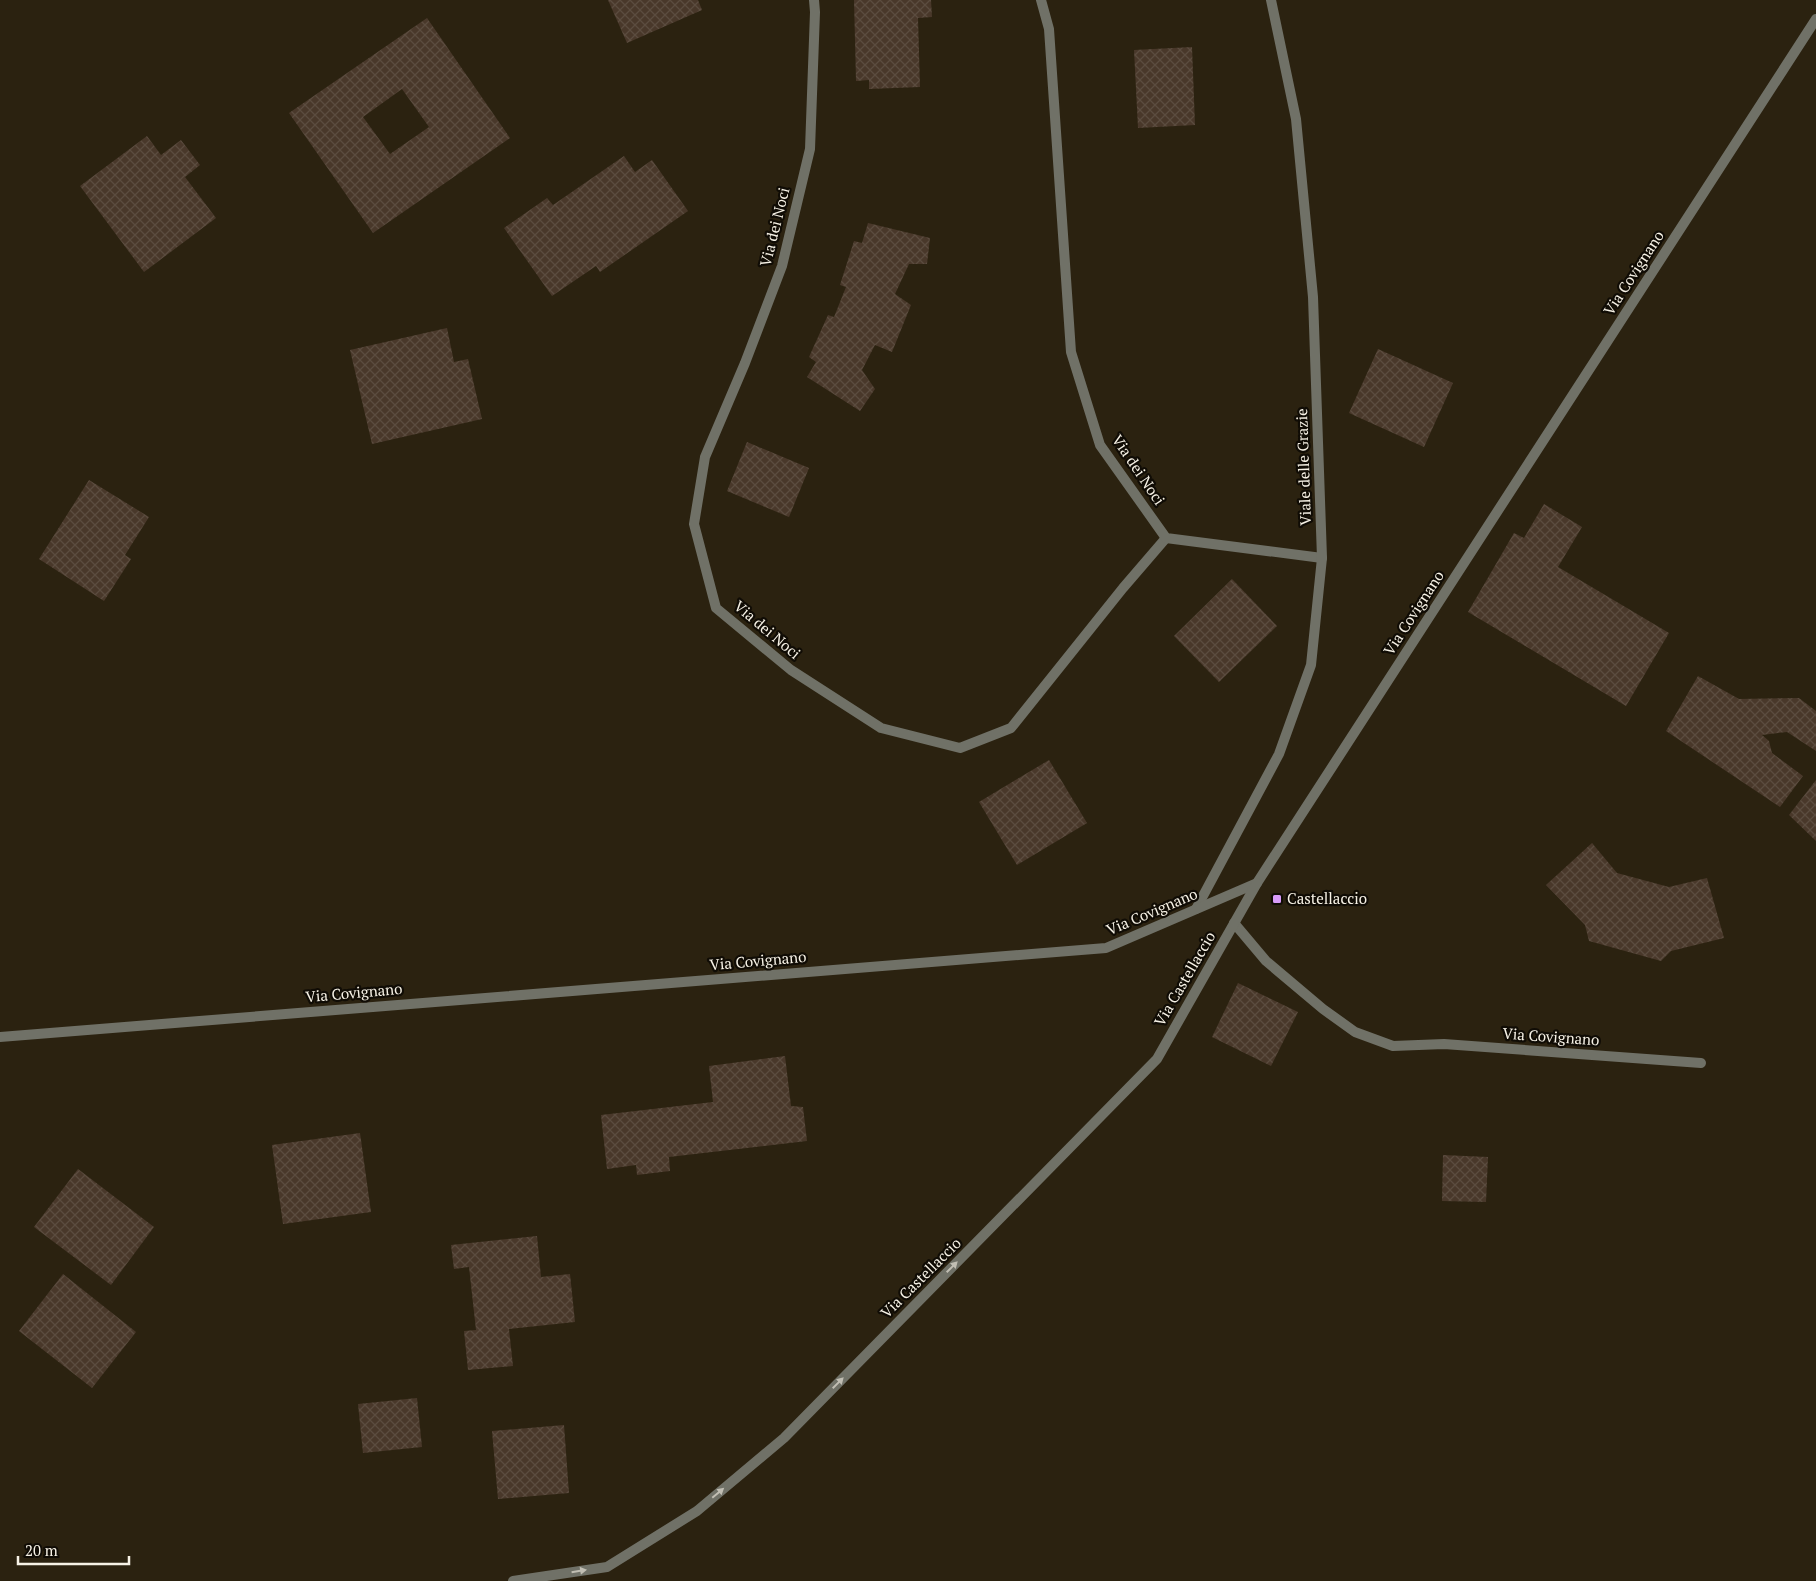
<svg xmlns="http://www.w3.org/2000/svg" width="1816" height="1581" viewBox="0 0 1816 1581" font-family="'PT Serif',serif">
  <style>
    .building { fill: url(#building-cross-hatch); fill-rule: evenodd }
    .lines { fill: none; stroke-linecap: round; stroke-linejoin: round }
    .street { stroke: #707167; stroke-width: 10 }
    .oneway { fill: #c1beb3 }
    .poi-dot { fill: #d89bf8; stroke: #100c05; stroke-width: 2 }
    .labels { text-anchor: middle; stroke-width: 4.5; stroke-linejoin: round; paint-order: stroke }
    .street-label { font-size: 15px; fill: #f7f2e6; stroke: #100c05 }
    .poi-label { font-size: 15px; fill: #f7f2e6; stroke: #100c05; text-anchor: start }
  </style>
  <defs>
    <pattern id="building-cross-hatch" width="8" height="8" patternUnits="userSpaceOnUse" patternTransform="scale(1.25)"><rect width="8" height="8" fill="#49382a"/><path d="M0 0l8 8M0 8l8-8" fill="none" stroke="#5b4c3f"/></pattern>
  </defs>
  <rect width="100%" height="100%" fill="#2b2210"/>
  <g class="building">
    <polygon points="608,0 698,0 702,10 627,43"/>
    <polygon points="854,0 931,0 932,17 918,18 920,87 869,89 869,80 856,81"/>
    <path d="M 427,18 L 510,138 L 373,233 L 289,113 ZM 402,89 L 429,127 L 390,154 L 363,117 Z"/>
    <polygon points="1192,47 1195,125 1138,128 1134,50"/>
    <polygon points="147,136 161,155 181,140 200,165 185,177 216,218 144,272 80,186"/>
    <polygon points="624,156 635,172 652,160 688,211 600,272 596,266 552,296 504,228 547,198 553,205"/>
    <polygon points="868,223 930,238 927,264 909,264 895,294 911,305 892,352 875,345 862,370 875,389 860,411 807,377 816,362 809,357 828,315 834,317 846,287 840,285 854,241 862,243"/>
    <polygon points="447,328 454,362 468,359 482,419 372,444 350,350"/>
    <polygon points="1378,349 1453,383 1424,447 1349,413"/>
    <polygon points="747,442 809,468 789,517 727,491"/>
    <polygon points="89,480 149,517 125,555 131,559 104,601 39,559"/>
    <polygon points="1544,504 1582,527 1558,567 1669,633 1626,706 1468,612 1514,533 1524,538"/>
    <polygon points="1232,579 1277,626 1219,682 1174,636"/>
    <polygon points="1698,676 1739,699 1799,698 1816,711 1816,751 1787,732 1762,735 1769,741 1772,753 1803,776 1780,807 1666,731"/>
    <polygon points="1049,760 1087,823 1017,865 979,802"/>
    <polygon points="1816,780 1816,841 1789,815"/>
    <polygon points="1592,843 1617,873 1669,887 1707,878 1724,938 1671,951 1661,961 1589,941 1585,925 1546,885"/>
    <polygon points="1238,983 1298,1012 1271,1066 1212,1037"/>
    <polygon points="785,1056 791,1106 803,1107 807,1141 669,1157 670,1171 637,1175 636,1165 607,1169 601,1115 713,1102 709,1066"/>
    <polygon points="360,1133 371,1212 283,1224 272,1145"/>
    <polygon points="1443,1155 1488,1157 1486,1202 1442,1201"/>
    <polygon points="78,1169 154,1227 111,1285 34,1227"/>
    <polygon points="537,1236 541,1277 570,1274 575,1322 509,1329 513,1366 468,1370 464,1331 476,1330 469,1267 454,1269 451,1245"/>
    <polygon points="63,1274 136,1332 92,1388 19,1331"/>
    <polygon points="417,1398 422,1447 363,1453 358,1404"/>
    <polygon points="564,1425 569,1493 498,1499 492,1431"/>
  </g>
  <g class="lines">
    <g class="street">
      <polyline points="814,0 815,12 810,149 782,266 745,363 705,457 694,524 716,608 791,670 881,728 960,748 1011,728 1123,588 1166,538"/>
      <polyline points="1041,0 1049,29 1071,352 1100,445 1166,538 1322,558"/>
      <polyline points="1196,909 1279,754 1311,665 1322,558 1313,297 1296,119 1271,0"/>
      <polyline points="1234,923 1266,961 1323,1009 1355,1032 1393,1046 1444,1044 1701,1063"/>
      <polyline points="0,1037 1106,948 1257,883 1816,19"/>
      <polyline points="513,1581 607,1567 697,1511 784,1438 1157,1059 1257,883"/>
    </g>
  </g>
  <defs><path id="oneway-solid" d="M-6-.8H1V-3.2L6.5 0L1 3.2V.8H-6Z" transform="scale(1.25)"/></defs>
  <g class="oneway">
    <use href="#oneway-solid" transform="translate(952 1267) rotate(-45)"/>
    <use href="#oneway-solid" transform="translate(838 1383) rotate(-45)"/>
    <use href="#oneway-solid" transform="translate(718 1493) rotate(-40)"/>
    <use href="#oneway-solid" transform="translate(579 1571) rotate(-9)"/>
  </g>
  <rect class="poi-dot" x="1272" y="894" width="10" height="10" rx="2.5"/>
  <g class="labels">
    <g class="street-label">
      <text transform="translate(775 227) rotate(-76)" y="5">Via dei Noci</text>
      <text transform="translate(1634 273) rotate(-57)" y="5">Via Covignano</text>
      <text transform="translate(1304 467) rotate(-92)" y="5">Viale delle Grazie</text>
      <text transform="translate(1138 470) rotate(56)" y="5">Via dei Noci</text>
      <text transform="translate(1414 613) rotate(-57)" y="5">Via Covignano</text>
      <text transform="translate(767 630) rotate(40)" y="5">Via dei Noci</text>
      <text transform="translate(1152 912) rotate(-23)" y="5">Via Covignano</text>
      <text transform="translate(758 961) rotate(-5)" y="5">Via Covignano</text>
      <text transform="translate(1185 979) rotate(-60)" y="5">Via Castellaccio</text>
      <text transform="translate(354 993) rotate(-5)" y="5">Via Covignano</text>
      <text transform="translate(1551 1037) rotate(4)" y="5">Via Covignano</text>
      <text transform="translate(921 1278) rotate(-45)" y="5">Via Castellaccio</text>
    </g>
    <g class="poi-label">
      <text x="1287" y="904">Castellaccio</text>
    </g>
  </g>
  <path d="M18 1556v8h111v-8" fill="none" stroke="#f7f2e6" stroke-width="2.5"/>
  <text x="25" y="1556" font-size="15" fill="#f7f2e6" stroke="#100c05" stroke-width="4" paint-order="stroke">20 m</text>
</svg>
